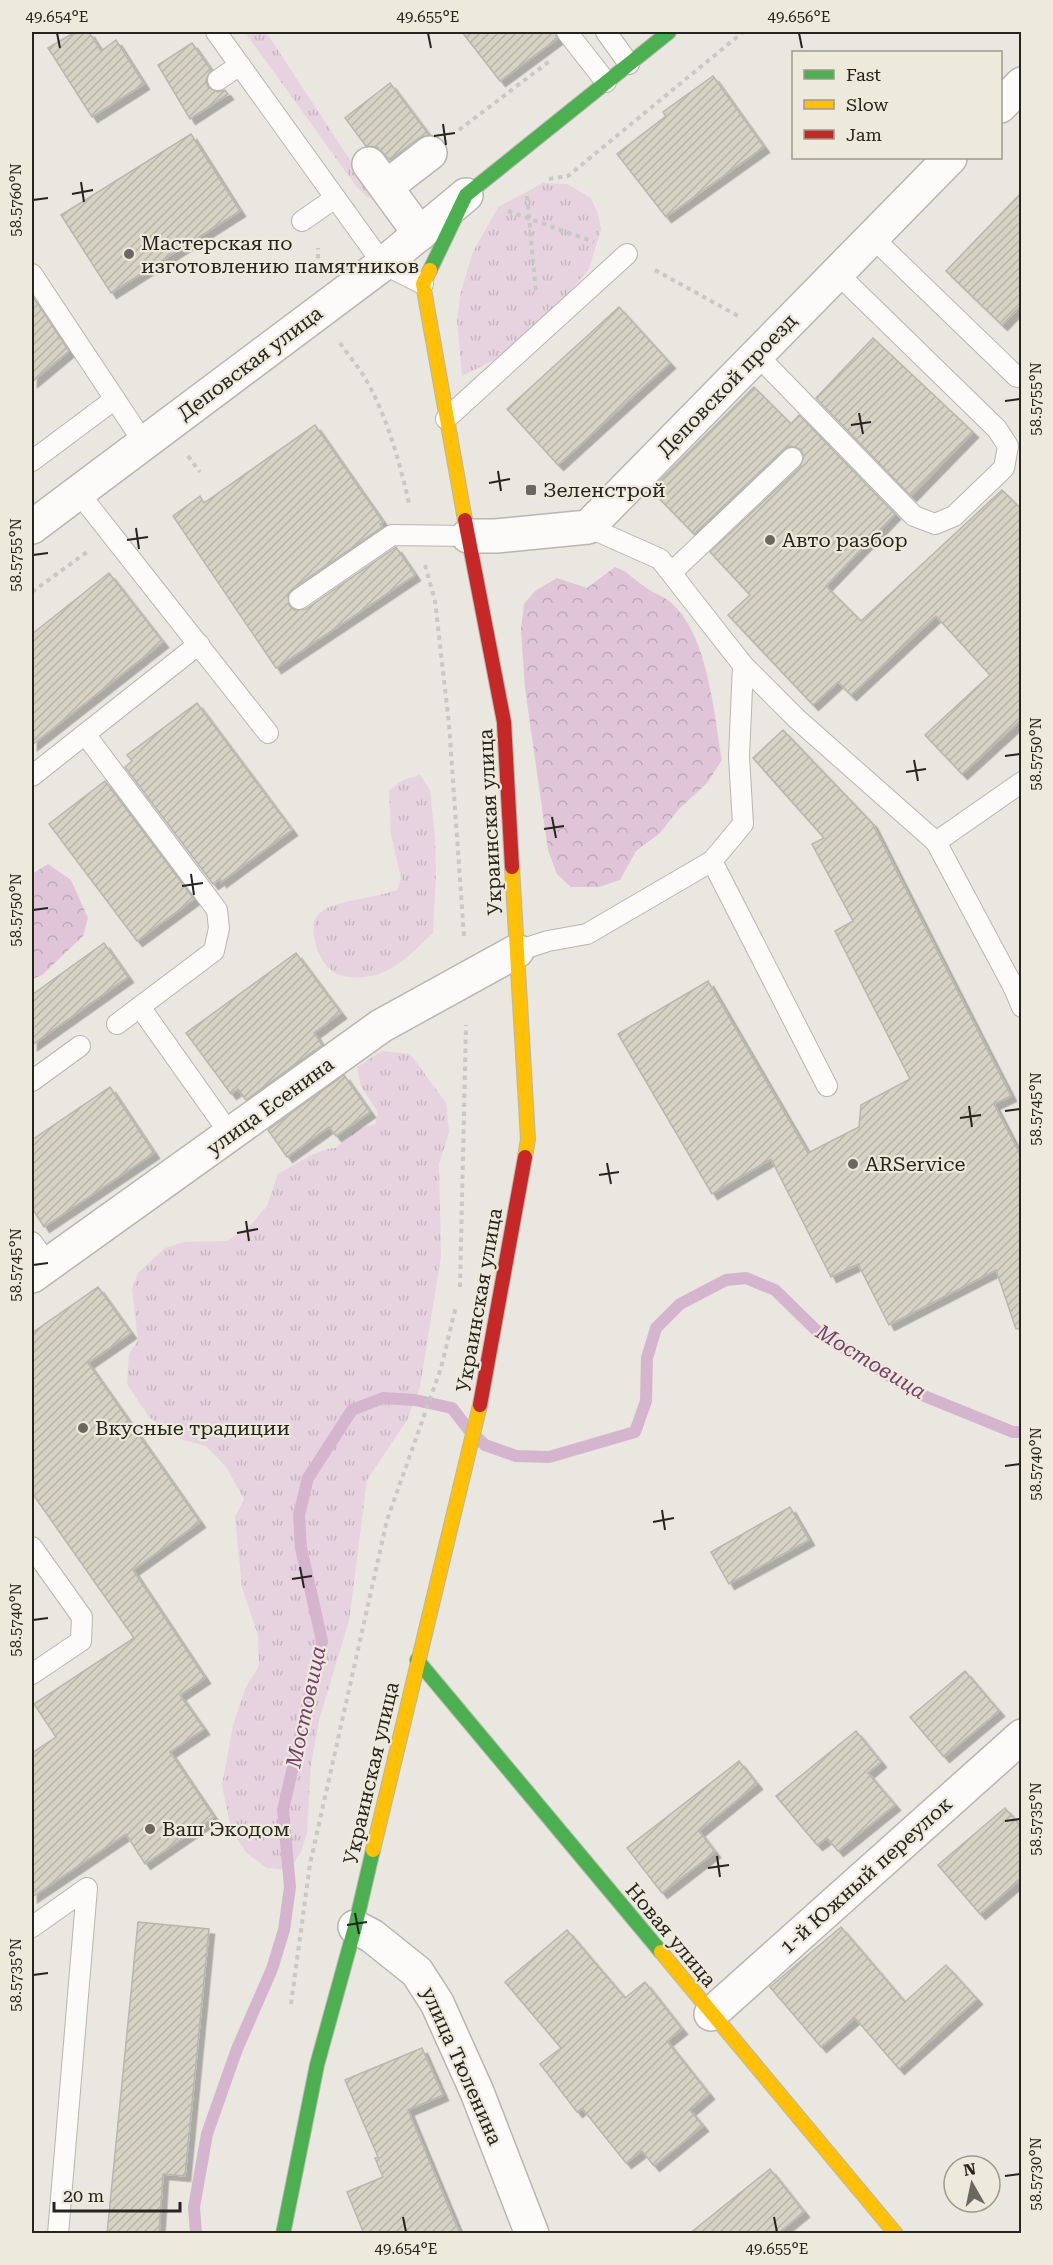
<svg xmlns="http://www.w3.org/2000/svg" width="1053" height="2265" viewBox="0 0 1053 2265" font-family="'Roboto Serif',serif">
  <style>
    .grass { fill: url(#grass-tufts) }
    .forest { fill: url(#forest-crowns) }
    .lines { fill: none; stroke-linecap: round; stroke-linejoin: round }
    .stream { stroke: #d5b5ce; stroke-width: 12 }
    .building { fill: url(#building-hatch); stroke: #b8b6b0; stroke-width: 1.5; filter: url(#shadow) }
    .lane-casing { stroke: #b7b6af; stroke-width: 22 }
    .street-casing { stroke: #b7b6af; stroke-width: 36 }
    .fast-casing { stroke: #b7b6af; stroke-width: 16 }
    .slow-casing { stroke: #b7b6af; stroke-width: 16 }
    .jam-casing { stroke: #b7b6af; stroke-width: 16 }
    .path { stroke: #c8c8c4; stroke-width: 4; stroke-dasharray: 4.5 4.5; stroke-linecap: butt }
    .lane { stroke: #fcfbfa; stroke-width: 20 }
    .street { stroke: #fcfbfa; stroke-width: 33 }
    .fast { stroke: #4caf50; stroke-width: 14 }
    .slow { stroke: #ffc107; stroke-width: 14 }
    .jam { stroke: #c62828; stroke-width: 14 }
    .ticks { fill: none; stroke: #25241f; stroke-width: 2 }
    .poi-dot { fill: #6a6862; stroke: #ede9db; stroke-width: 2 }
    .labels { text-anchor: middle; stroke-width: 4.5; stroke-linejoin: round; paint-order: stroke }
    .poi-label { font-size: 20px; fill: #25241f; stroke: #ede9db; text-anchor: start }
    .street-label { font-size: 20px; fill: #25241f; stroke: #ede9db }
    .water-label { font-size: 21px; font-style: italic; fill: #763f71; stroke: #ede9db }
    .neatline { fill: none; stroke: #25241f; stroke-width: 2 }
    .ticks-label { font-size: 15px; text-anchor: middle; fill: #25241f }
  </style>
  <defs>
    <pattern id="grass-tufts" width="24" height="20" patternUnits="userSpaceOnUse" patternTransform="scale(1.5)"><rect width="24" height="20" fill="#e7d3e0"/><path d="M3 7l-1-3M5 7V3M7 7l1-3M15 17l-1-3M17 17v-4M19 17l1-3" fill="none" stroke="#c6b5c0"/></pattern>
    <pattern id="forest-crowns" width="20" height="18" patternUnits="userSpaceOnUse" patternTransform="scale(1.5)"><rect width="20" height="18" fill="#dfc5d7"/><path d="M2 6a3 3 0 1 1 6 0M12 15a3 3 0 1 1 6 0" fill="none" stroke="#bfa9b8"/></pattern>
    <pattern id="building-hatch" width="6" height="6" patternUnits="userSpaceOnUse" patternTransform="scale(1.5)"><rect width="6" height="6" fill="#d6d2c4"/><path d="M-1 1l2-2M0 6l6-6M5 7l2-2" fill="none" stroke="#b8b4a8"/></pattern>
    <filter id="shadow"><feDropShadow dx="5.5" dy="5.5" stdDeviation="0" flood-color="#0004"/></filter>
  </defs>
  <rect width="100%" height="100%" fill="#e9e7df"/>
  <g class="grass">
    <polygon points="245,32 266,32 375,198 367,197 356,186"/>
    <polygon points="543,183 567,184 591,198 598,214 601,229 589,269 557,306 530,327 500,357 462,376 457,320 461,291 473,252 498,207"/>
    <path d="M 420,775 L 430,790 L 435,838 L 436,872 L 433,933 C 419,946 403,963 386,971 C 372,978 351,980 337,974 C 319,966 303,924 322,911 C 338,900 376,898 397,890 L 401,879 L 391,835 L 389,790 L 403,780 Z"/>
    <path d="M 382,1051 L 410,1054 L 446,1103 L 449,1132 L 439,1164 L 441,1256 L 420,1387 L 407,1420 L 367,1480 L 349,1621 L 319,1720 L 311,1765 L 307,1833 L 301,1852 L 289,1870 L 267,1868 L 248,1854 L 232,1833 L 222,1786 L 233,1725 L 246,1687 L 259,1666 L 258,1635 L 242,1588 L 235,1517 L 244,1499 L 226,1467 L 206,1446 L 180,1439 L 149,1417 L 127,1384 L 129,1354 L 138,1341 L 132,1289 L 138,1273 L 165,1248 L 184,1242 L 227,1241 L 250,1226 L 267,1206 L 278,1173 C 298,1165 314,1149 336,1148 L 356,1130 L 375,1124 L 378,1112 L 361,1086 L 357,1067 Z"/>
  </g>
  <g class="forest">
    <path d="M 615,567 C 629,572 633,579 645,587 C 652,593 662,595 669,601 C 708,632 714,714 722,760 L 707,783 L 678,810 L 660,833 L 636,851 L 620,880 L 599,887 L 571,887 L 557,874 L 548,850 L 525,688 L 521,630 L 524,604 L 535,591 L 557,578 L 587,588 Z"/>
    <polygon points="48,864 71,880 88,918 83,936 42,975 32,979 32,874"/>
  </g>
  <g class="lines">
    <polyline class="stream" points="196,2234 194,2207 207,2134 237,2049 272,1969 284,1930 290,1887 283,1810 322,1641 301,1548 299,1515 308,1478 352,1410 383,1398 415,1400 452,1408 469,1430 485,1445 516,1456 549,1457 635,1432 646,1401 647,1358 656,1328 680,1304 726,1280 746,1278 775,1290 818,1332 917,1393 1013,1432 1022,1432"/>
  </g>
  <g class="building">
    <polygon points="75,32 89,32 101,51 116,40 144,84 92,117 48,48"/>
    <polygon points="462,32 555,32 557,39 500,81"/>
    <polygon points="192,43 211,70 206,80 208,87 218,92 225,90 228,94 190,119 158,65"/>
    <polygon points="713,76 764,147 666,217 617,154 666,116 663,112"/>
    <polygon points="390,83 429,135 419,138 390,160 377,147 366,146 345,118"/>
    <polygon points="191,134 240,211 111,293 61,215"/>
    <polygon points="1022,192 1022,304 1002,325 946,271"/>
    <polygon points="32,295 69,351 32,382"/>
    <polygon points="619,307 670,363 558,465 507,409"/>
    <polygon points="873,338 973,432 911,496 816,398"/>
    <polygon points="754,387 791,424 799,415 895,514 826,586 861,621 1002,490 1022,510 1022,719 962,774 925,735 990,675 936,616 851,695 838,682 813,705 728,615 750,595 710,552 800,467 804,456 800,449 790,446 784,449 694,534 651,490"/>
    <polygon points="315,425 383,522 380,524 382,527 292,589 288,594 289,605 294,610 306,609 396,547 415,575 276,668 173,516 200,496 204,503"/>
    <polygon points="109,573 163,642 32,745 32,634"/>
    <polygon points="197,703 292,830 221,882 220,879 213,884 125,767 132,761 127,755"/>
    <polygon points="783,730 872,823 1011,1096 994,1104 1022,1158 1022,1328 1016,1329 996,1270 889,1325 858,1264 831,1277 771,1159 712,1194 618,1034 708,981 808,1153 859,1127 861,1105 910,1079 835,931 853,921 812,844 824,838 753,758"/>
    <polygon points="105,781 194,899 137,941 49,824"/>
    <polygon points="104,943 128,977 32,1045 32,995"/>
    <polygon points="296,953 341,1013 314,1033 322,1045 246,1100 238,1089 231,1094 186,1033"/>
    <polygon points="344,1075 370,1112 336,1136 329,1127 287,1157 268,1130"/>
    <polygon points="110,1087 154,1153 44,1227 32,1208 32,1140"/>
    <polygon points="98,1287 131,1333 88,1363 200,1522 133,1570 205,1678 180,1695 204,1729 170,1752 214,1817 145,1864 126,1834 32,1897 32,1753 56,1737 34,1704 134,1638 32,1493 32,1333"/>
    <polygon points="790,1507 809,1540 729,1584 711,1552"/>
    <polygon points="965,1671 999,1711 944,1757 910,1717"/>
    <polygon points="856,1731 881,1762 868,1773 895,1805 838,1851 827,1838 817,1845 776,1796"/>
    <polygon points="739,1761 757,1784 699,1831 715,1852 662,1893 627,1848"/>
    <polygon points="1005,1808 1022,1828 1022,1878 980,1914 938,1865"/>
    <polygon points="138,1922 209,1929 185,2176 163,2174 159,2234 107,2234"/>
    <polygon points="841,1927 905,2002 946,1965 977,1999 899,2069 855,2018 821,2047 770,1987"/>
    <polygon points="567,1930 625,1998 645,1982 682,2029 667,2041 709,2094 690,2110 703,2126 654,2166 642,2151 626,2163 582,2108 577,2112 540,2064 561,2048 505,1982"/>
    <polygon points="422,2048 443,2095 408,2110 460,2234 364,2234 347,2192 383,2177 375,2158 378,2157 345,2080"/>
    <polygon points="770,2169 804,2212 777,2234 689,2234"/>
  </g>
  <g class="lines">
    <g class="lane-casing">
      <g id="lane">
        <polyline points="216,32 383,264 423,284"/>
        <polyline points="567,32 606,82"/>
        <polyline points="606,32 629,64"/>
        <polyline points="218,80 240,65"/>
        <polyline points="302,221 335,198"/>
        <polyline points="872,237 1017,377"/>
        <polyline points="32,274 144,443"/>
        <polyline points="757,355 914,516 935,524 954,516 1004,468 1008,446 997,429 837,273"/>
        <polyline points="446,419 627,254"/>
        <polyline points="32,461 115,399"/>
        <polyline points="78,492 268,733"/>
        <polyline points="588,527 660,559 743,665 797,719 936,842 1022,782"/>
        <polyline points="672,572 792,458"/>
        <polyline points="299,599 392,535 468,536"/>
        <polyline points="85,734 217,910 219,928 214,951 117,1024"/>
        <polyline points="32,776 199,644"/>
        <polyline points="936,842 1014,988 1022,984"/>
        <polyline points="712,861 827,1086"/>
        <polyline points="517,951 548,941 587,934 712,861 743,824 739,757 743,665"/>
        <polyline points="1014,988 1022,1007"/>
        <polyline points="140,1007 230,1134"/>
        <polyline points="32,1081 80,1046"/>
        <polyline points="32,1242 48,1265"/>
        <polyline points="32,1547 82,1617 81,1641 32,1674"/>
        <polyline points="32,1927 87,1888 58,2234"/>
      </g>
    </g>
    <g class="street-casing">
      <g id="street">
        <polyline points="1000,106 1022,84"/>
        <polyline points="369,164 420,234"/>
        <polyline points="386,187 430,153"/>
        <polyline points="32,527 383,264 466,195"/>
        <polyline points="468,536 496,536 588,527 950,158"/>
        <polyline points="32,1276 381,1026 517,951"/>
        <polyline points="355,1927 372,1936 417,1972 437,2003 477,2092 532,2234"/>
        <polyline points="711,2014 1022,1736"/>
      </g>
    </g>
    <g class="fast-casing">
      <g id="fast">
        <polyline points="430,270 466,195 669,32"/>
        <polyline points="417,1660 661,1952"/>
        <polyline points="283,2234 317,2065 355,1927 373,1850"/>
      </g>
    </g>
    <g class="slow-casing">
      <g id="slow">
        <polyline points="430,270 423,284 465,520"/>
        <polyline points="512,867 528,1139 525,1157"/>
        <polyline points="373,1850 480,1405"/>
        <polyline points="661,1952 896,2234"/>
      </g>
    </g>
    <g class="jam-casing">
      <g id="jam">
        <polyline points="465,520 504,722 512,867"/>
        <polyline points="480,1405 525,1157"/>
      </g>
    </g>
    <g class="path">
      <polyline points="459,130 551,60"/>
      <polyline points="549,179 568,176 743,32"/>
      <polyline points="527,196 536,293"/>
      <polyline points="508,211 594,242"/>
      <polyline points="313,266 318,259 318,248"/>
      <polyline points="655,270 740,317"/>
      <path d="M 340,343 C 348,355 358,366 365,378 C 387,416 399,460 409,503"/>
      <polyline points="188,456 200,472"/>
      <polyline points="425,565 435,601 449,724 464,936"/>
      <polyline points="32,592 87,552"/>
      <polyline points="460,1287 466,1025"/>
      <polyline points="291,2004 310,1864 387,1520 441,1368 456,1306"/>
    </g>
    <use href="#lane" class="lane"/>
    <use href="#street" class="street"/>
    <use href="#fast" class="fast"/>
    <use href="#slow" class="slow"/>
    <use href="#jam" class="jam"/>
  </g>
  <path class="ticks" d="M 57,33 L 60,48M 428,33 L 431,48M 799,33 L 802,48M 443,124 L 446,145M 434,136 L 455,133M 81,182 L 84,202M 72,194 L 93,190M 33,200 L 48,198M 1005,401 L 1020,399M 859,413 L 863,434M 851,425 L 871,422M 498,471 L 501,491M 489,483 L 510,479M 136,528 L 139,549M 127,540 L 148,537M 33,555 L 48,553M 1005,756 L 1020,754M 914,760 L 918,781M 906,772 L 926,769M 552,817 L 556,838M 544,829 L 564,826M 191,874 L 194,895M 182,886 L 203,883M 33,910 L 48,908M 969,1106 L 972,1127M 1005,1111 L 1020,1109M 960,1118 L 981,1115M 607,1163 L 611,1184M 599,1175 L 619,1172M 246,1221 L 249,1241M 237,1233 L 258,1229M 33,1265 L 48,1263M 1005,1466 L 1020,1464M 662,1510 L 665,1530M 653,1522 L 674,1518M 300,1567 L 304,1588M 292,1579 L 312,1576M 33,1620 L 48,1618M 1005,1821 L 1020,1819M 717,1856 L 720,1877M 708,1868 L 729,1865M 355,1913 L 359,1934M 347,1925 L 367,1922M 33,1975 L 48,1973M 1005,2176 L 1020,2174M 403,2217 L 406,2232M 774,2217 L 777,2232"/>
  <g class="poi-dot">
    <circle cx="129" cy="254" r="6"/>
    <rect x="525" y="484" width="12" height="12" rx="3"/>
    <circle cx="770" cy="540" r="6"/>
    <circle cx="853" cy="1164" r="6"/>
    <circle cx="83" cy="1428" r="6"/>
    <circle cx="150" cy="1829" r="6"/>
  </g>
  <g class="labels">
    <g class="poi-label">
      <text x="141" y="250">Мастерская по<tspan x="141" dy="23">изготовлению памятников</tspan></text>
      <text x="543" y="497">Зеленстрой</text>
      <text x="782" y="547">Авто разбор</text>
      <text x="865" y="1171">ARService</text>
      <text x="95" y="1435">Вкусные традиции</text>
      <text x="162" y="1836">Ваш Экодом</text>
    </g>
    <g class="street-label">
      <text transform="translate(250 363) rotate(-37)" y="7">Деповская улица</text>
      <text transform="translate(727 385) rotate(-46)" y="7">Деповской проезд</text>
      <text transform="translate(490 822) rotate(-93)" y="7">Украинская улица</text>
      <text transform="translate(270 1106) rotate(-36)" y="7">улица Есенина</text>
      <text transform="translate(479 1300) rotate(-80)" y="7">Украинская улица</text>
      <text transform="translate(371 1773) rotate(-77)" y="7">Украинская улица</text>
      <text transform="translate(866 1875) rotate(-42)" y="7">1-й Южный переулок</text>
      <text transform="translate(671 1935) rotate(50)" y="7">Новая улица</text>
      <text transform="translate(462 2066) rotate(66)" y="7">улица Тюленина</text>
    </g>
    <g class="water-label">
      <text transform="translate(871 1362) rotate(31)" y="7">Мостовица</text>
      <text transform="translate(306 1707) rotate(-78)" y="7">Мостовица</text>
    </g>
  </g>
  <rect width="1053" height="2265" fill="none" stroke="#ede9db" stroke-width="66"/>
  <rect x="792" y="51" width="210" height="108" fill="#ede9db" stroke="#9d9a90" stroke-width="1.5"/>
  <rect x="804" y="70" width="30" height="9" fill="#4caf50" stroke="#9d9a90" stroke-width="1.5"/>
  <text x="846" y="81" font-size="18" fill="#25241f">Fast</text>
  <rect x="804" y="100" width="30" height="9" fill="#ffc107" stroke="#9d9a90" stroke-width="1.5"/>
  <text x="846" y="111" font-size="18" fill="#25241f">Slow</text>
  <rect x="804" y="130" width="30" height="9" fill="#c62828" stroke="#9d9a90" stroke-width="1.5"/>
  <text x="846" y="141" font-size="18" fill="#25241f">Jam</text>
  <g transform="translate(972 2184) rotate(351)"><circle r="28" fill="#ede9db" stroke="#9d9a90" stroke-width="1.5"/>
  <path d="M0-4.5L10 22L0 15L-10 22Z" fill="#6a6862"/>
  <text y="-9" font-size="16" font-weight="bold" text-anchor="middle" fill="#25241f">N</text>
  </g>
  <path d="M54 2202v9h126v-9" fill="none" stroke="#25241f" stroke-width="3"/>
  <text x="63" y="2202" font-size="18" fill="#25241f" stroke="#ede9db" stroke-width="4.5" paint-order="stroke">20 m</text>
  <rect x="33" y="33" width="987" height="2199" class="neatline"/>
  <g class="ticks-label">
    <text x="57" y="22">49.654°E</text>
    <text x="428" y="22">49.655°E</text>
    <text x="799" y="22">49.656°E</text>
    <text transform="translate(16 200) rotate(-90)" y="5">58.5760°N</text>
    <text transform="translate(1036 399) rotate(-90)" y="5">58.5755°N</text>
    <text transform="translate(16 555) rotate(-90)" y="5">58.5755°N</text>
    <text transform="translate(1036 754) rotate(-90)" y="5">58.5750°N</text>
    <text transform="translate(16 910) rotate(-90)" y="5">58.5750°N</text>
    <text transform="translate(1036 1109) rotate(-90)" y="5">58.5745°N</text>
    <text transform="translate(16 1265) rotate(-90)" y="5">58.5745°N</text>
    <text transform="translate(1036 1464) rotate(-90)" y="5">58.5740°N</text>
    <text transform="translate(16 1620) rotate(-90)" y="5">58.5740°N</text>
    <text transform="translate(1036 1819) rotate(-90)" y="5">58.5735°N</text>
    <text transform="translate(16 1975) rotate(-90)" y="5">58.5735°N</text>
    <text transform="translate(1036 2174) rotate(-90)" y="5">58.5730°N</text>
    <text x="406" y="2254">49.654°E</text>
    <text x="777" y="2254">49.655°E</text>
  </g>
</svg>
